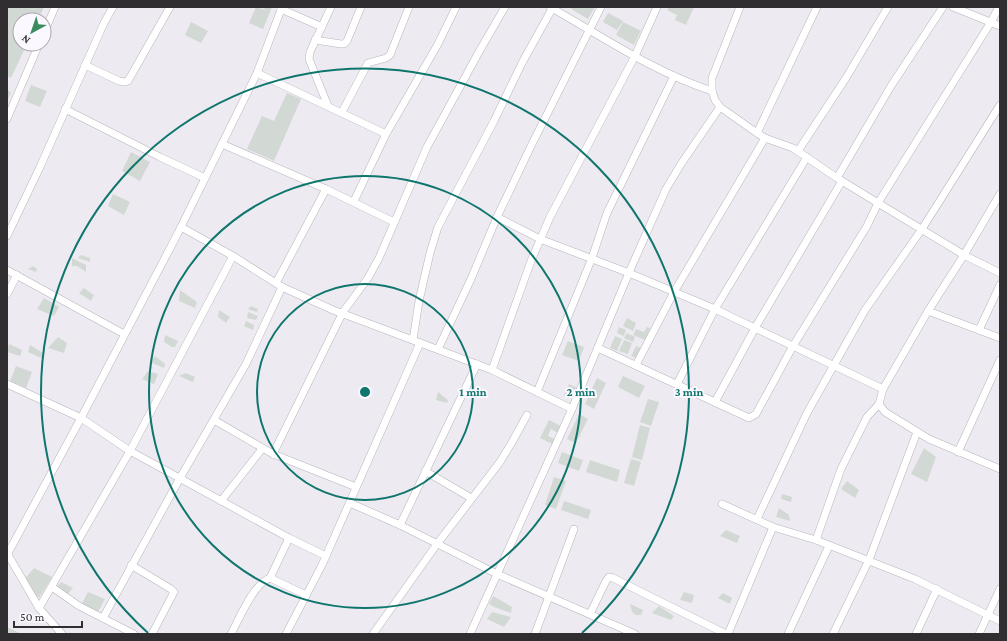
<svg xmlns="http://www.w3.org/2000/svg" width="1007" height="641" viewBox="0 0 1007 641" font-family="'Crimson Pro',serif">
  <style>
    .building { fill: #d2d9d4 }
    .lines { fill: none; stroke-linecap: round; stroke-linejoin: round }
    .minor-casing { stroke: #b8b4bb; stroke-width: 8 }
    .minor { stroke: #fff; stroke-width: 7 }
    .ring { fill: none; stroke: #0f766e; stroke-width: 2 }
    .centre { fill: #0f766e; stroke: #fbf8ff; stroke-width: 2 }
    .ring-label { font-size: 12px; text-anchor: middle; font-weight: bold; fill: #0f766e; stroke: #fbf8ff; stroke-width: 4; stroke-linejoin: round; paint-order: stroke }
  </style>
  <rect width="100%" height="100%" fill="#eeeaf1"/>
  <g class="building">
    <polygon points="7,7 44,7 38,20 20,20 20,44 27,44 11,78 7,76"/>
    <polygon points="256,7 268,11 261,7 272,7 263,29 249,23"/>
    <polygon points="573,7 595,7 588,19 571,9"/>
    <polygon points="669,7 694,7 686,25 675,20 677,15 667,10"/>
    <polygon points="608,13 623,21 617,30 603,22"/>
    <polygon points="191,22 208,31 201,43 185,35"/>
    <polygon points="623,22 641,31 634,45 616,35"/>
    <polygon points="31,85 47,91 40,107 25,101"/>
    <polygon points="7,90 11,92 7,102"/>
    <polygon points="287,93 301,99 274,161 247,149 262,116 274,121"/>
    <polygon points="131,152 150,162 140,181 122,171"/>
    <polygon points="113,194 130,202 124,215 108,206"/>
    <polygon points="81,255 90,258 90,262 78,258"/>
    <polygon points="72,258 86,265 86,272 77,266 72,266"/>
    <polygon points="33,266 37,269 36,272 28,269"/>
    <polygon points="84,288 94,295 91,301 79,293"/>
    <polygon points="180,290 197,302 195,308 179,301"/>
    <polygon points="44,298 59,307 54,316 37,309"/>
    <polygon points="251,306 258,309 257,312 248,309"/>
    <polygon points="219,310 230,317 226,323 218,317"/>
    <polygon points="248,312 258,316 256,320 247,318"/>
    <polygon points="627,318 636,323 633,331 623,326"/>
    <polygon points="246,321 254,325 253,330 244,326"/>
    <polygon points="619,327 626,330 624,336 617,333"/>
    <polygon points="647,327 650,328 645,340 633,335 636,329 644,332"/>
    <polygon points="627,333 635,337 633,342 624,338"/>
    <polygon points="165,335 178,341 175,347 172,347 164,342"/>
    <polygon points="615,336 622,339 617,351 610,348"/>
    <polygon points="58,337 67,343 64,353 48,348"/>
    <polygon points="624,340 632,343 628,354 619,351"/>
    <polygon points="568,341 584,347 579,361 562,355"/>
    <polygon points="9,344 22,350 20,356 7,352"/>
    <polygon points="30,345 43,353 41,358 28,352"/>
    <polygon points="636,346 641,348 636,358 631,356"/>
    <polygon points="155,356 165,364 164,368 150,362"/>
    <polygon points="16,366 32,372 26,388 10,381"/>
    <polygon points="148,371 158,374 154,384 142,379"/>
    <polygon points="186,373 195,377 193,382 179,376"/>
    <polygon points="623,376 645,386 639,398 618,387"/>
    <polygon points="597,378 606,383 594,409 585,404"/>
    <polygon points="569,384 578,388 573,399 564,395"/>
    <polygon points="438,392 448,400 447,403 436,400"/>
    <polygon points="648,399 659,402 651,426 640,422"/>
    <polygon points="579,414 588,419 576,443 567,439"/>
    <polygon points="549,420 561,426 558,433 551,429 548,436 555,439 552,444 540,438"/>
    <polygon points="640,425 650,428 642,460 632,457"/>
    <polygon points="924,448 936,457 927,482 911,474"/>
    <polygon points="562,452 583,460 579,471 558,463"/>
    <polygon points="631,459 641,462 634,486 624,483"/>
    <polygon points="590,460 620,470 617,482 586,472"/>
    <polygon points="554,477 566,481 556,509 545,505"/>
    <polygon points="847,481 859,490 855,498 841,489"/>
    <polygon points="782,494 792,497 791,502 781,499"/>
    <polygon points="564,501 591,510 588,519 561,510"/>
    <polygon points="779,508 789,515 790,521 776,517"/>
    <polygon points="726,530 740,536 737,543 720,536"/>
    <polygon points="34,568 52,577 39,598 23,581"/>
    <polygon points="61,582 73,588 67,595 55,589"/>
    <polygon points="88,592 105,599 98,612 80,607"/>
    <polygon points="684,592 694,595 692,603 680,600"/>
    <polygon points="723,593 732,598 730,604 718,598"/>
    <polygon points="493,596 512,607 511,613 494,607 489,604"/>
    <polygon points="630,604 643,610 641,615 636,615 632,612"/>
    <polygon points="659,606 674,616 671,620 652,613"/>
    <polygon points="492,612 511,617 504,627 487,619"/>
    <polygon points="7,627 22,634 7,634"/>
  </g>
  <g class="lines">
    <g class="minor-casing">
      <g id="minor">
        <path d="M 550,7 C 603,37 654,72 712,91"/>
        <polyline points="740,7 712,78 712,91 715,100 720,107 757,133 765,138 793,148 837,178 878,203 964,255 1000,273"/>
        <polyline points="953,7 1000,26"/>
        <polyline points="281,9 322,27"/>
        <polyline points="44,33 55,7"/>
        <polyline points="315,40 341,44 344,44 347,41 361,7"/>
        <polyline points="85,65 119,81 125,82 128,81 170,7"/>
        <polyline points="257,73 386,134"/>
        <polyline points="328,106 309,59 310,52 331,7"/>
        <polyline points="65,109 160,157 205,178"/>
        <polyline points="342,112 368,63 386,58 390,55 409,7"/>
        <polyline points="7,119 39,44"/>
        <polyline points="757,133 817,7"/>
        <polyline points="222,144 326,189 394,222"/>
        <polyline points="798,151 846,78 888,7"/>
        <polyline points="837,178 891,86 943,7"/>
        <polyline points="354,201 386,134 438,44 456,7"/>
        <polyline points="497,217 540,239 629,273 715,309 883,389"/>
        <polyline points="181,227 233,256 282,287 333,310 492,370 572,409"/>
        <polyline points="7,236 40,167 104,23 113,7"/>
        <polyline points="7,270 124,334"/>
        <polyline points="276,283 326,189"/>
        <polyline points="7,294 17,275"/>
        <polyline points="928,311 1000,338"/>
        <polyline points="979,330 1000,285"/>
        <polyline points="413,340 419,301 430,253 438,227 494,121 522,63 553,7"/>
        <polyline points="598,348 749,418 756,414 793,346 867,226 878,203 991,22 999,7"/>
        <polyline points="438,349 471,279 497,217 531,146 601,7"/>
        <polyline points="636,365 674,292 765,138"/>
        <polyline points="492,370 531,261 550,217 635,56 657,7"/>
        <polyline points="7,384 81,418 130,451 289,538"/>
        <polyline points="677,384 715,309 807,157"/>
        <polyline points="537,392 592,258 607,213 674,76"/>
        <polyline points="715,402 755,328 842,181"/>
        <polyline points="879,404 885,412 929,439 1000,469"/>
        <polyline points="214,420 273,454 356,487"/>
        <polyline points="958,452 1000,360"/>
        <polyline points="273,454 343,312 368,278 379,258 427,147 480,50 505,7"/>
        <polyline points="425,471 471,498"/>
        <polyline points="221,501 262,449"/>
        <polyline points="350,503 400,525 497,574 635,634"/>
        <polyline points="722,504 773,527 816,540 915,579 1000,621"/>
        <polyline points="757,519 807,413 865,310 922,229 1000,105"/>
        <polyline points="400,525 477,364"/>
        <polyline points="816,540 841,469 867,417 879,404 883,389 928,311 964,255 1000,194"/>
        <polyline points="7,553 39,608 62,634"/>
        <polyline points="7,555 81,418 178,233 257,73 282,7"/>
        <polyline points="131,565 171,589 174,592 152,634"/>
        <polyline points="270,578 289,538 326,556"/>
        <polyline points="52,587 79,606 134,634"/>
        <polyline points="39,608 130,451 233,256"/>
        <polyline points="590,614 606,581 609,577 613,578 726,634"/>
        <polyline points="103,618 180,478 246,364 282,287"/>
        <path d="M 231,634 C 239,619 254,583 270,578 L 306,595"/>
        <polyline points="286,634 322,565 420,343"/>
        <polyline points="373,634 437,544 500,462 511,444 527,415"/>
        <polyline points="470,634 572,409 631,268 666,189 681,164 720,107"/>
        <polyline points="535,634 574,529"/>
        <polyline points="728,634 773,527"/>
        <polyline points="788,634 829,546"/>
        <polyline points="833,634 869,560 917,432"/>
        <polyline points="916,634 937,589"/>
        <polyline points="979,634 1000,589"/>
      </g>
    </g>
    <use href="#minor" class="minor"/>
  </g>
  <g class="ring">
    <circle cx="365" cy="392" r="108"/>
    <circle cx="365" cy="392" r="216"/>
    <path d="M148 633A324 324 0 1 1 582 633"/>
  </g>
  <circle cx="365" cy="392" r="6" class="centre"/>
  <g class="ring-label">
    <text x="473" y="396">1 min</text>
    <text x="581" y="396">2 min</text>
    <text x="689" y="396">3 min</text>
  </g>
  <rect width="1007" height="641" fill="none" stroke="#302e31" stroke-width="16"/>
  <g transform="translate(32 32) rotate(220)"><circle r="19" fill="#fbf8ff" stroke="#aaa7ad"/>
  <path d="M0-3L7 15L0 10L-7 15Z" fill="#398c5e"/>
  <text y="-6" font-size="11" font-weight="bold" text-anchor="middle" fill="#302e31">N</text>
  </g>
  <path d="M14 621v6h68v-6" fill="none" stroke="#302e31" stroke-width="2"/>
  <text x="20" y="621" font-size="12" fill="#302e31" stroke="#fbf8ff" stroke-width="3" paint-order="stroke">50 m</text>
</svg>
